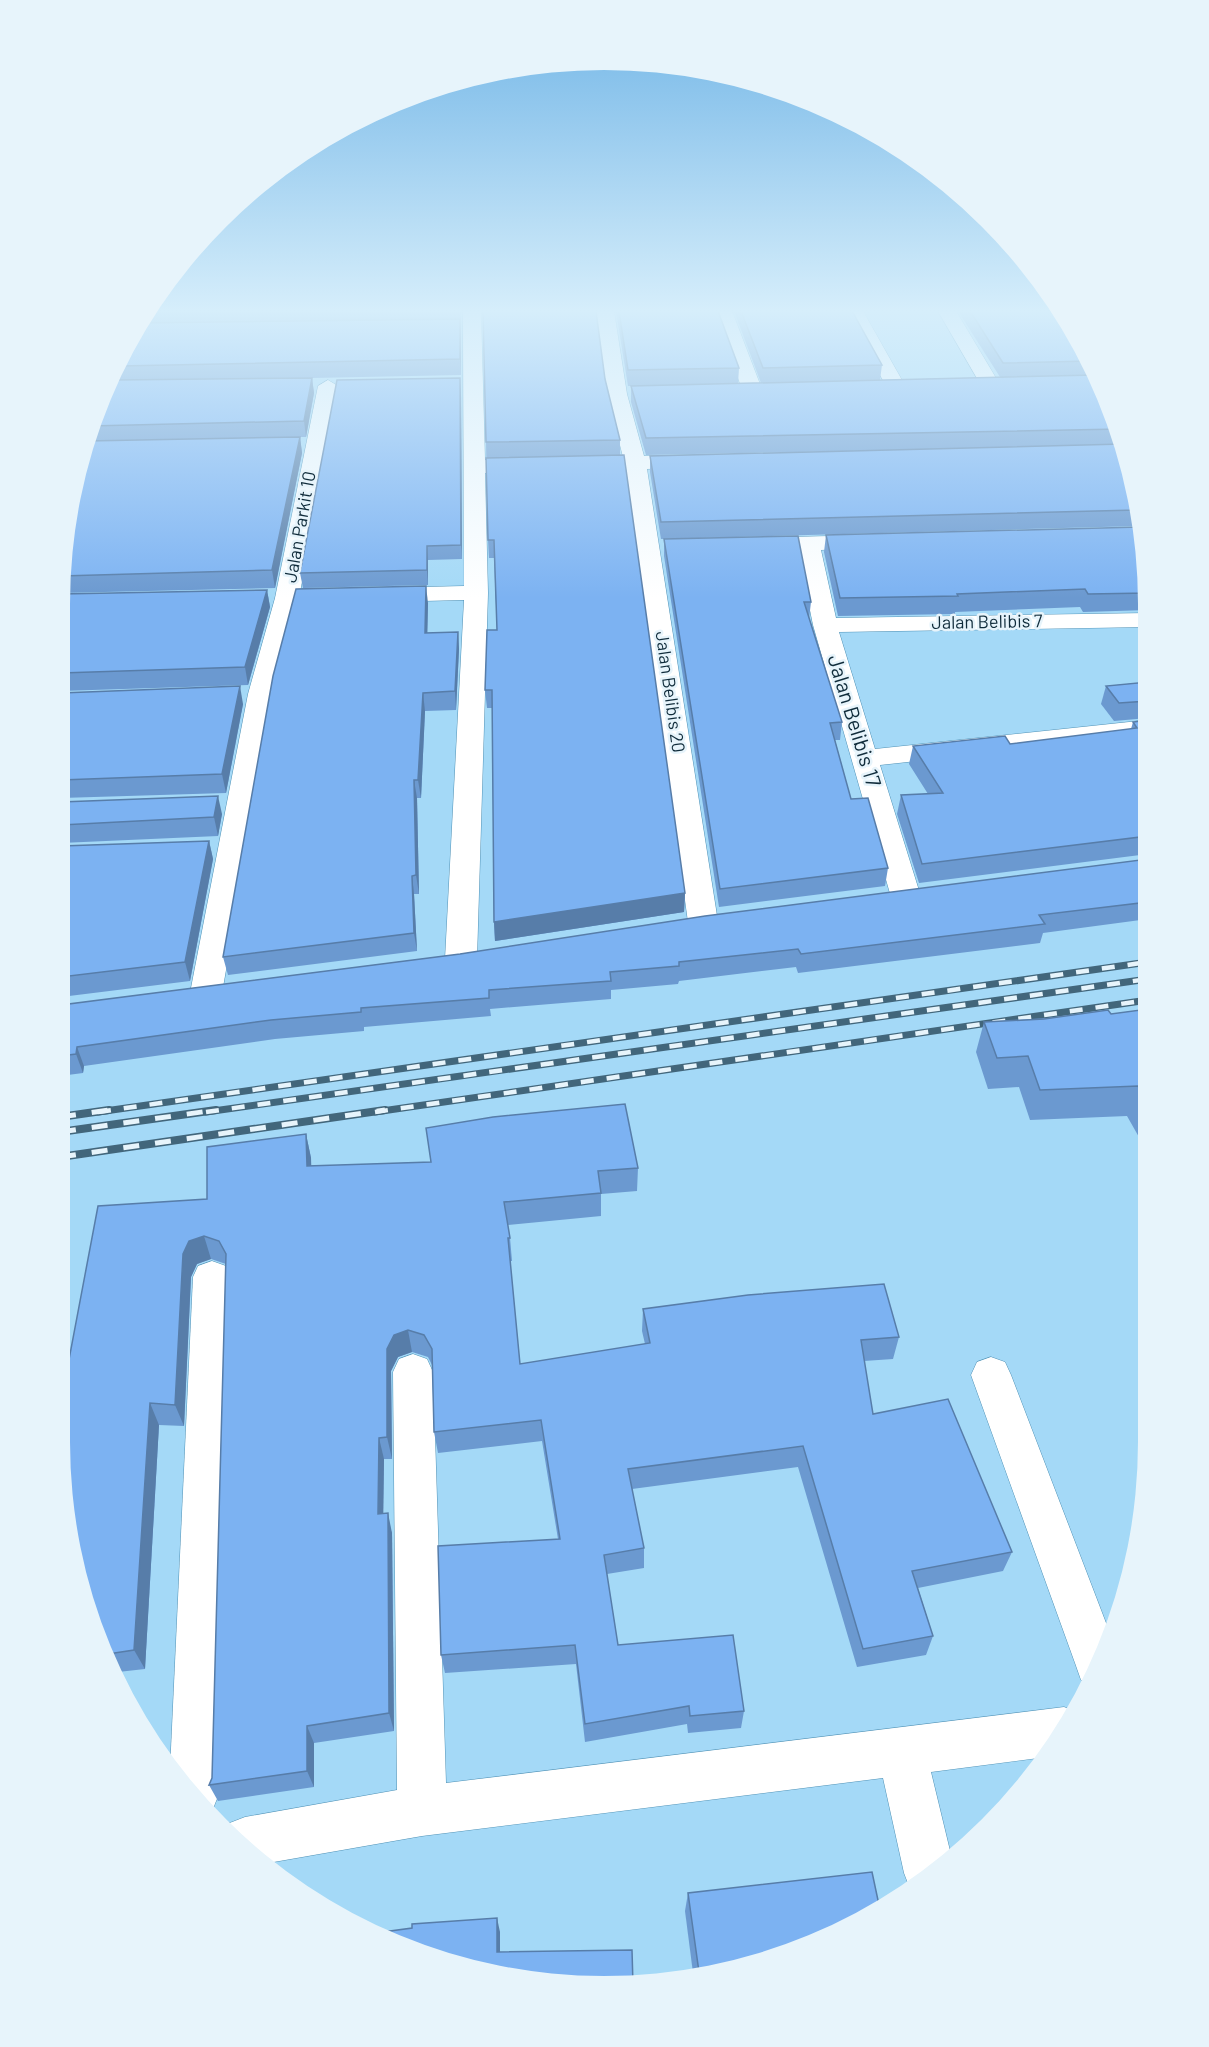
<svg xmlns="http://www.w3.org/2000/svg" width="1209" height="2047" viewBox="0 0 1209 2047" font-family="Barlow,sans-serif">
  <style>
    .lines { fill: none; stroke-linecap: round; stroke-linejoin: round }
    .minor-casing { stroke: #4f91b5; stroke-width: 1 }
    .minor { fill: #fff; fill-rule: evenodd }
    .rail-far1-casing { stroke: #42667b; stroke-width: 7 }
    .rail-casing { stroke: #42667b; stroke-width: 8 }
    .rail-far1 { stroke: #e7f4fb; stroke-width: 4.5; stroke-dasharray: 13; stroke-linecap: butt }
    .rail { stroke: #e7f4fb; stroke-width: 5; stroke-dasharray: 16; stroke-linecap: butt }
    .wall { fill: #6b99d0 }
    .shaded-wall { fill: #577da9 }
    .building { fill: #7cb2f2; stroke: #577da9; stroke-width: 1.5 }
    .labels { text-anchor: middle; stroke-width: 5; stroke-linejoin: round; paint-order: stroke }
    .far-street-label { font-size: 18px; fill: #102c3b; stroke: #e7f4fb }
    .street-label { font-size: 21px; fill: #102c3b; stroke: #e7f4fb }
  </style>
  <rect width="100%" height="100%" fill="#a4d9f7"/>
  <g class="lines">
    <g class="minor-casing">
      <g id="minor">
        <polygon points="463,311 481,311 485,460 532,459 539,461 542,465 539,469 532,471 485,473 488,593 477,959 472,967 461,970 450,967 445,959 464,600 382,602 374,600 370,595 374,590 382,588 464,586"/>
        <polygon points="596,311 614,311 627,394 644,456 694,455 701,457 704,461 701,465 694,467 647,469 718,922 714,929 703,932 692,929 688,922 626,469 574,468 571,464 574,460 623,457 607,394"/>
        <polygon points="714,311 732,311 763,392 760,396 746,396 743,392"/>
        <polygon points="845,311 863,311 907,389 904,393 890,393"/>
        <polygon points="938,311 956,311 1002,388 999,392 985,392"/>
        <polygon points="328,380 338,386 299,598 274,694 222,993 217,1001 206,1004 195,1001 190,993 248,694 275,598 318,386"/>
        <polygon points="869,535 877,537 880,542 877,547 821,550 836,618 1148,613 1148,627 839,632 875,749 1148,720 1148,736 880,765 921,897 917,904 906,907 895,904 891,897 813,625 798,551 748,550 745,545 748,540 756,538"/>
        <polygon points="212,1261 226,1266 231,1277 219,1794 212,1811 170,1770 193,1277 198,1266"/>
        <polygon points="413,1354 427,1359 433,1372 446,1783 1064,1707 1074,1711 1057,1745 1046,1757 931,1772 952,1859 909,1886 904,1873 883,1778 422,1836 268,1863 227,1824 245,1817 397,1790 393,1372 399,1359"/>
        <polygon points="991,1357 1005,1362 1011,1375 1111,1636 1088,1682 1081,1680 1075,1663 971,1375 977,1362"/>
      </g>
    </g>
    <use href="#minor" class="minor"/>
    <g class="rail-far1-casing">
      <g id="rail-far1">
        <polyline points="98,1112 1148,962"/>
        <polyline points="206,1112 1148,979"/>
        <polyline points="375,1112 1148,1000"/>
      </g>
    </g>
    <g class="rail-casing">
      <g id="rail">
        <polyline points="60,1117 109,1110"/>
        <polyline points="60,1132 216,1110"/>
        <polyline points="60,1157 385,1110"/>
      </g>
    </g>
    <use href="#rail-far1" class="rail-far1"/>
    <use href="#rail" class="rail"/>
  </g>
  <g class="wall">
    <polygon points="147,311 461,311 461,320 460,320 461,375 312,378 314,393 306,437 292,437 300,437 302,453 275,588 61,593 61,569 89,430"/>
    <polygon points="616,311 718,311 739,368 738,384 628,386"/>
    <polygon points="734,311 852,311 882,365 880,380 1000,377 958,311 1060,311 1076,332 1120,430 1139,526 661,539 650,472 650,456 992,448 646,455 631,402 631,386 761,383"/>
    <polygon points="605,379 620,440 620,455 685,893 684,912 495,941 494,922 492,708 487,708 485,690 497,630 494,558 489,558 488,540 486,442"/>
    <polygon points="461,391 462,559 428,560 428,585 303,588 300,573"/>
    <polygon points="826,535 1148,569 1148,610 1083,612 1080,607 955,612 955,614 838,616 824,552"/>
    <polygon points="664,539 811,602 809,619 842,722 840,740 835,740 851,799 888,868 885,886 719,907 664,556"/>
    <polygon points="267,590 270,607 248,685 61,691 61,594"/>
    <polygon points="428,603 427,633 458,632 459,649 456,710 425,711 421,798 417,798 419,894 414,894 417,951 228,975 223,957"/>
    <polygon points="1148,682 1148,718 1114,721 1101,704 1106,686"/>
    <polygon points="61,693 243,704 226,793 61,798"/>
    <polygon points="1148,720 1148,854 919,883 897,814 901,795 928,794 909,764 913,746 1010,744 1131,729 1133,722"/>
    <polygon points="61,802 222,814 218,836 61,843"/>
    <polygon points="209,841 213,859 190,981 61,997 61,999 61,846"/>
    <polygon points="1148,859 1148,919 1043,933 1040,943 798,973 796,967 679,981 678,984 611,990 611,999 490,1009 491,1016 364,1027 364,1031 275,1039 84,1066 83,1073 60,1076 61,1005 460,954"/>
    <polygon points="1148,1009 1148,1153 1127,1116 1030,1120 1019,1087 988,1089 976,1052 984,1022 1111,1014"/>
    <polygon points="426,1128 638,1168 637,1191 601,1194 601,1216 508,1225 510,1238 512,1261 510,1261 520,1364 645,1344 642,1331 643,1309 899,1337 893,1359 864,1361 873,1414 1012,1552 1003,1571 918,1588 933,1636 926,1655 857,1667 798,1467 632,1489 644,1548 644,1568 607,1574 618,1645 744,1711 741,1728 688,1733 687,1724 585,1742 576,1664 445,1673 441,1655 558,1539 542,1441 438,1453 434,1432 432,1365 428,1357 412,1352 398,1357 391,1371 392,1459 384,1459 383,1514 392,1533 394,1731 314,1743 314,1787 218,1801 209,1785 212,1778 226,1264 211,1259 197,1264 191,1277 184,1426 159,1425 145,1669 118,1672 89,1617 207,1199 306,1134 311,1158 311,1166 431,1162"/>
    <polygon points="688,1893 813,1946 693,1973 685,1911"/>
  </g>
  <g class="shaded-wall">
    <polygon points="460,319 461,334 461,375 460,359"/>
    <polygon points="312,378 314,393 306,437 304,421"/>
    <polygon points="460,378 461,391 462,559 461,545"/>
    <polygon points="300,437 302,453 275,588 272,570"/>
    <polygon points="427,546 428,560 428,585 427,570"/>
    <polygon points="426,586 428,603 427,651 425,633"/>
    <polygon points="267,590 270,607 248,685 245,667"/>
    <polygon points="458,632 459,649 456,710 455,691"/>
    <polygon points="240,686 243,704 226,793 222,774"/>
    <polygon points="423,693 425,711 421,798 418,780"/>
    <polygon points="414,780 417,798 419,894 416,875"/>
    <polygon points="218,796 222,814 218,836 214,817"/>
    <polygon points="209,841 213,859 190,981 185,962"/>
    <polygon points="412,876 414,894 417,951 414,933"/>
    <polygon points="685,893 684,912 495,941 494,922"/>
    <polygon points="77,1047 84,1066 83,1073 76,1054"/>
    <polygon points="306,1134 311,1158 312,1189 307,1166"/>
    <polygon points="204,1236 211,1259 197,1264 191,1277 184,1426 175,1405 183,1254 189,1241"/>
    <polygon points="408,1330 412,1352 398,1357 391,1371 392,1459 387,1437 387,1349 394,1335"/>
    <polygon points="150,1403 159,1425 145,1669 134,1650"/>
    <polygon points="379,1438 384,1459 383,1535 378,1514"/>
    <polygon points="388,1513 392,1533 394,1731 389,1713"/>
    <polygon points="307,1726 314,1743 314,1787 307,1771"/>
    <polygon points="497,1918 500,1932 500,1966 497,1952"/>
  </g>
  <g class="building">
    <polygon points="483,311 596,311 605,379 620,440 486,442"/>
    <polygon points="619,311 718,311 739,368 628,370"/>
    <polygon points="741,311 852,311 882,365 763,368"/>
    <polygon points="970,311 1060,311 1076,332 1089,361 1003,363"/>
    <polygon points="460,319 460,359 120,366 141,323"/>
    <polygon points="1095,375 1120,429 646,438 631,386"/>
    <polygon points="312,378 304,421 90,426 113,380"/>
    <polygon points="460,378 461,545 427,546 427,570 300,573 337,380"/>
    <polygon points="300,437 272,570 61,576 61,569 87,441"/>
    <polygon points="1123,444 1136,510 661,522 650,456"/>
    <polygon points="624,455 685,893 494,922 492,690 485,690 487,630 497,630 494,540 488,540 486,458"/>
    <polygon points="1140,527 1148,569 1148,593 1088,594 1085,589 957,594 958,596 840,598 826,535"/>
    <polygon points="798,536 811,602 804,602 842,722 830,723 851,799 868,798 888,868 720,889 664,539"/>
    <polygon points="426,586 425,633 458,632 455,691 423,693 418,780 414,780 416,875 412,876 414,933 223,957 273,676 296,589"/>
    <polygon points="267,590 245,667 61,673 61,594"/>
    <polygon points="1148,682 1148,701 1119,703 1106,686"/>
    <polygon points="240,686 222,774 61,780 61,693"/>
    <polygon points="1148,720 1148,836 922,864 901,795 943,793 913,746 1005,736 1010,744 1137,728 1133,722"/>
    <polygon points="218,796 214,817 61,825 61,802"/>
    <polygon points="209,841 185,962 61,977 61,846"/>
    <polygon points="1148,859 1148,902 1039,915 1045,924 801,954 798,949 679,962 679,966 610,972 611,981 489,990 489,998 361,1008 361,1012 271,1020 77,1047 76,1054 61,1056 61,1005 460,954 705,916"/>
    <polygon points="1148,1009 1148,1102 1138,1086 1040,1090 1028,1056 997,1058 984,1022 1044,1019 1108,1010 1111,1014"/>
    <polygon points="625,1104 638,1168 598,1171 601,1193 504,1202 510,1238 508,1238 520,1364 650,1343 643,1309 748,1295 884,1284 899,1337 861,1340 873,1414 948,1399 1012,1552 912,1571 933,1636 863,1649 803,1446 628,1469 644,1548 604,1555 618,1645 733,1635 744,1711 690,1716 689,1706 585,1724 575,1645 441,1655 438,1546 560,1539 541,1420 434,1432 432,1349 424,1335 408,1330 394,1335 387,1349 387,1437 379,1438 378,1514 388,1513 389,1713 307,1726 307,1771 209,1785 212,1778 226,1254 219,1241 204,1236 189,1241 183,1254 175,1405 150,1403 134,1650 108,1654 89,1617 60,1443 60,1407 98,1206 207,1199 207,1147 306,1134 307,1166 431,1162 426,1128 493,1117"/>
    <polygon points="872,1872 879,1905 813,1946 699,1972 688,1893"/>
    <polygon points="497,1918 497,1952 632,1950 633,1985 463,1968 383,1932 412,1928 412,1924"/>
  </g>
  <linearGradient id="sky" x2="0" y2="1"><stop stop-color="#6fb4e6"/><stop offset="0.52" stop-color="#d6eefb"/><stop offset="1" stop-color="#d6eefb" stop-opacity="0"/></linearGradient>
  <rect width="1209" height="598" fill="url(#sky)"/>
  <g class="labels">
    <g class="far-street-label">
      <text transform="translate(300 527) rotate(-80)" y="6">Jalan Parkit 10</text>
      <text transform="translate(987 622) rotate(-1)" y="6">Jalan Belibis 7</text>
      <text transform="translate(670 692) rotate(82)" y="6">Jalan Belibis 20</text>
    </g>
    <g class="street-label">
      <text transform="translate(854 721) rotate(73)" y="7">Jalan Belibis 17</text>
    </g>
  </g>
  <path d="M0 0H1209V2047H0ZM604 70H604A534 534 0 0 1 1138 604V1442A534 534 0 0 1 604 1976H604A534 534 0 0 1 70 1442V604A534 534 0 0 1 604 70Z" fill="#e7f4fb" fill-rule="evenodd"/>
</svg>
